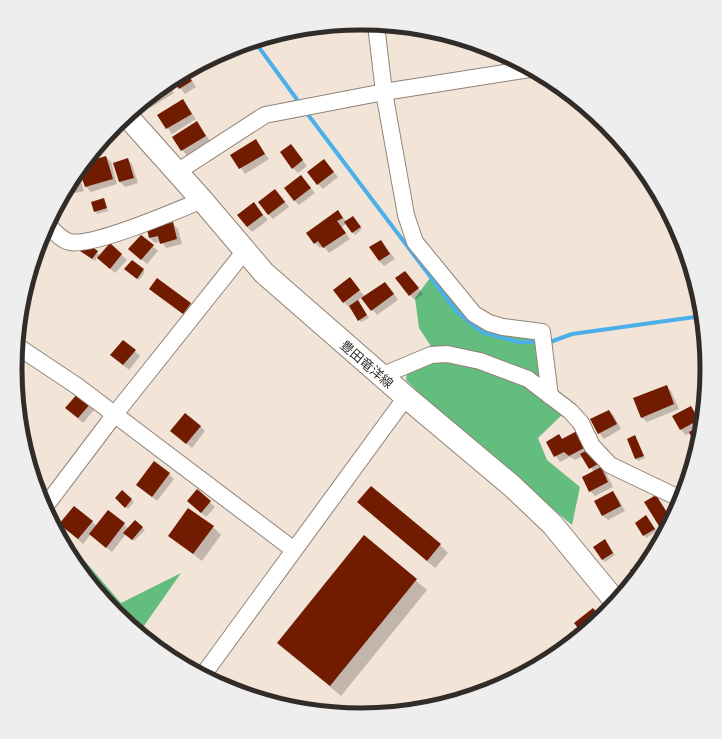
<svg xmlns="http://www.w3.org/2000/svg" width="722" height="739" viewBox="0 0 722 739" font-family="'Exo 2','Noto Sans JP',sans-serif">
  <style>
    .forest { fill: #63bd7f }
    .shadow { fill: #0003 }
    .lines { fill: none; stroke-linecap: round; stroke-linejoin: round }
    .stream { stroke: #4bb0ea; stroke-width: 4 }
    .building { fill: #711b00 }
    .street-casing { stroke: #8f8277; stroke-width: 18 }
    .secondary-casing { stroke: #8f8277; stroke-width: 24 }
    .street { stroke: #fff; stroke-width: 16 }
    .secondary { stroke: #fff; stroke-width: 22 }
    .labels { text-anchor: middle; stroke-width: 4; stroke-linejoin: round; paint-order: stroke }
    .street-label { font-size: 13px; fill: #322c28; stroke: #fff }
    .rim { fill: none; stroke: #322c28; stroke-width: 5 }
  </style>
  <rect width="100%" height="100%" fill="#f3e4d8"/>
  <g class="forest">
    <polygon points="436,270 486,321 537,331 550,396 568,409 538,438 547,460 580,487 572,525 434,408 406,380 408,365 436,354 419,328 415,298"/>
    <path d="M 64,543 L 84,560 L 121,603 L 181,573 L 139,633 C 109,608 82,578 64,543 Z"/>
  </g>
  <g class="shadow">
    <polygon points="187,72 196,87 185,94 174,79"/>
    <polygon points="168,83 174,93 150,108 145,102"/>
    <polygon points="183,101 196,119 172,134 159,115"/>
    <polygon points="197,123 211,142 187,156 173,137"/>
    <polygon points="256,141 269,159 245,174 232,155"/>
    <polygon points="291,145 307,166 298,173 293,168"/>
    <polygon points="106,157 111,162 117,184 91,192 86,187 80,169 84,164"/>
    <polygon points="127,159 132,164 138,183 125,187 120,182 114,163"/>
    <polygon points="324,160 338,177 323,189 318,184"/>
    <polygon points="78,171 84,191 70,194 66,190"/>
    <polygon points="305,181 315,193 299,205 294,200"/>
    <polygon points="280,195 289,207 273,219 268,214"/>
    <polygon points="103,199 108,211 97,214 92,202"/>
    <polygon points="253,203 268,220 252,232 247,227"/>
    <polygon points="338,212 347,222 355,219 362,229 355,235 346,224 342,227 350,239 329,253 323,246 320,248 315,243"/>
    <polygon points="172,223 178,229 182,244 166,248 161,241 155,243 150,238"/>
    <polygon points="141,236 158,251 147,264 135,254"/>
    <polygon points="381,241 395,259 384,266 379,261"/>
    <polygon points="110,244 127,260 115,273 97,257 95,261 84,253 97,252 100,256"/>
    <polygon points="143,270 145,272 139,280 128,271"/>
    <polygon points="405,272 423,294 415,300 410,295"/>
    <polygon points="350,278 365,297 390,288 398,300 377,315 362,297 357,301 369,318 361,322 350,306 349,307 344,302 335,290"/>
    <polygon points="158,280 193,306 186,316 153,292"/>
    <polygon points="123,341 140,356 129,370 117,360"/>
    <polygon points="666,386 671,391 679,409 647,422 641,417"/>
    <polygon points="90,404 95,409 83,423 71,413"/>
    <polygon points="691,407 702,423 698,446 690,433 686,435 681,430 674,416"/>
    <polygon points="609,411 614,416 621,429 604,439 599,433"/>
    <polygon points="200,426 205,431 192,448 171,431"/>
    <polygon points="577,433 606,473 613,487 595,496 590,491 594,472 583,456 575,460 570,457 560,462 547,442 559,435 563,440"/>
    <polygon points="635,437 645,458 638,461 636,459"/>
    <polygon points="169,474 174,479 157,501 137,485"/>
    <polygon points="197,491 215,507 206,517 193,506"/>
    <polygon points="122,492 134,502 128,509 116,498"/>
    <polygon points="613,492 618,498 625,511 608,520 602,515"/>
    <polygon points="656,496 672,518 665,531 645,502"/>
    <polygon points="358,502 440,545 448,553 435,568"/>
    <polygon points="74,507 97,526 108,511 128,528 135,521 145,530 134,541 126,534 112,552 91,534 83,544 60,524"/>
    <polygon points="646,516 657,531 646,538 644,535"/>
    <polygon points="213,527 221,535 202,561 169,535"/>
    <polygon points="364,537 427,590 341,696 278,643"/>
    <polygon points="607,543 615,555 605,562 602,559"/>
  </g>
  <g class="lines">
    <g class="stream">
      <polyline points="255,42 301,105"/>
      <polyline points="306,112 457,312 482,332 518,342 539,342"/>
      <polyline points="546,342 550,342 572,334 702,316"/>
    </g>
  </g>
  <g class="building">
    <polygon points="186,73 192,81 179,89 173,79"/>
    <polygon points="167,83 170,88 144,104 143,103"/>
    <polygon points="183,99 192,114 166,129 157,115"/>
    <polygon points="197,121 206,136 181,151 172,137"/>
    <polygon points="256,139 265,154 239,169 230,155"/>
    <polygon points="291,144 303,160 292,169 280,152"/>
    <polygon points="106,156 113,179 85,187 79,170 86,162"/>
    <polygon points="128,158 134,178 119,182 113,163"/>
    <polygon points="324,159 334,172 317,185 307,172"/>
    <polygon points="76,174 79,186 67,189 73,177"/>
    <polygon points="301,175 311,188 294,201 284,188"/>
    <polygon points="275,189 285,202 268,215 258,202"/>
    <polygon points="104,198 107,208 94,212 91,202"/>
    <polygon points="254,202 263,215 247,227 237,215"/>
    <polygon points="338,210 343,218 337,221 346,233 323,248 318,241 314,244 306,233"/>
    <polygon points="353,216 361,227 352,233 344,222"/>
    <polygon points="173,222 177,239 160,244 158,236 149,238 147,229"/>
    <polygon points="141,235 154,245 141,260 128,249"/>
    <polygon points="381,240 390,254 379,261 369,247"/>
    <polygon points="86,243 98,251 92,259 80,251"/>
    <polygon points="110,243 122,254 110,269 97,258"/>
    <polygon points="132,260 144,269 137,279 124,269"/>
    <polygon points="405,271 419,288 409,296 395,278"/>
    <polygon points="350,277 360,290 343,303 333,290"/>
    <polygon points="157,278 191,303 183,314 149,289"/>
    <polygon points="385,282 394,294 371,311 361,298"/>
    <polygon points="358,300 367,315 358,321 349,306"/>
    <polygon points="123,340 136,350 123,365 110,355"/>
    <polygon points="667,385 674,404 641,418 633,398"/>
    <polygon points="78,393 91,403 78,418 65,408"/>
    <polygon points="691,406 699,420 680,430 672,416"/>
    <polygon points="609,410 617,424 598,434 590,419"/>
    <polygon points="185,413 201,426 186,444 170,431"/>
    <polygon points="701,426 698,444 695,445 689,432"/>
    <polygon points="577,431 586,447 569,456 564,452 554,457 546,442 559,434 562,439"/>
    <polygon points="635,435 644,456 635,459 627,439"/>
    <polygon points="589,449 598,464 589,469 580,454"/>
    <polygon points="696,452 691,467 686,460"/>
    <polygon points="154,461 170,473 152,497 136,485"/>
    <polygon points="601,467 608,482 589,492 582,477"/>
    <polygon points="371,486 441,544 427,561 357,502"/>
    <polygon points="197,489 211,501 201,513 187,501"/>
    <polygon points="122,490 132,499 125,508 115,498"/>
    <polygon points="613,491 621,506 602,516 594,501"/>
    <polygon points="656,495 671,519 659,526 644,502"/>
    <polygon points="74,506 93,521 78,539 59,524"/>
    <polygon points="188,508 214,526 193,554 168,536"/>
    <polygon points="108,510 125,523 106,548 89,534"/>
    <polygon points="646,515 655,529 643,536 635,523"/>
    <polygon points="135,520 143,527 132,540 123,533"/>
    <polygon points="364,535 417,579 330,686 277,643"/>
    <polygon points="605,539 613,553 602,560 593,547"/>
    <polygon points="639,565 642,570 635,578 630,570"/>
    <polygon points="593,608 601,618 582,633 574,623"/>
  </g>
  <g class="lines">
    <g class="street-casing">
      <g id="street">
        <polyline points="376,25 384,92 406,215 415,242 474,314 489,323 503,327 542,332 550,396"/>
        <polyline points="177,172 265,115 384,92 530,69"/>
        <path d="M 48,225 C 54,231 61,240 70,242 C 93,247 178,210 202,200"/>
        <polyline points="17,346 77,386 294,550"/>
        <polyline points="381,376 431,355 447,354 480,361 528,379 570,411 581,423 592,446 610,465 681,499"/>
        <polyline points="44,508 115,414 244,252"/>
        <polyline points="203,675 406,397"/>
      </g>
    </g>
    <g class="secondary-casing">
      <polyline id="secondary" points="127,116 202,200 264,273 406,397 512,486 552,524 616,602"/>
    </g>
    <use href="#street" class="street"/>
    <use href="#secondary" class="secondary"/>
  </g>
  <g class="labels">
    <g class="street-label">
      <text transform="translate(367 364) rotate(41)" y="5">豊田竜洋線</text>
    </g>
  </g>
  <path d="M0 0H722V739H0ZM22 369a339 339 0 1 1 678 0a339 339 0 1 1-678 0Z" fill="#efeeee" fill-rule="evenodd"/>
  <path class="rim" d="M22 369a339 339 0 1 1 678 0a339 339 0 1 1-678 0Z"/>
</svg>
